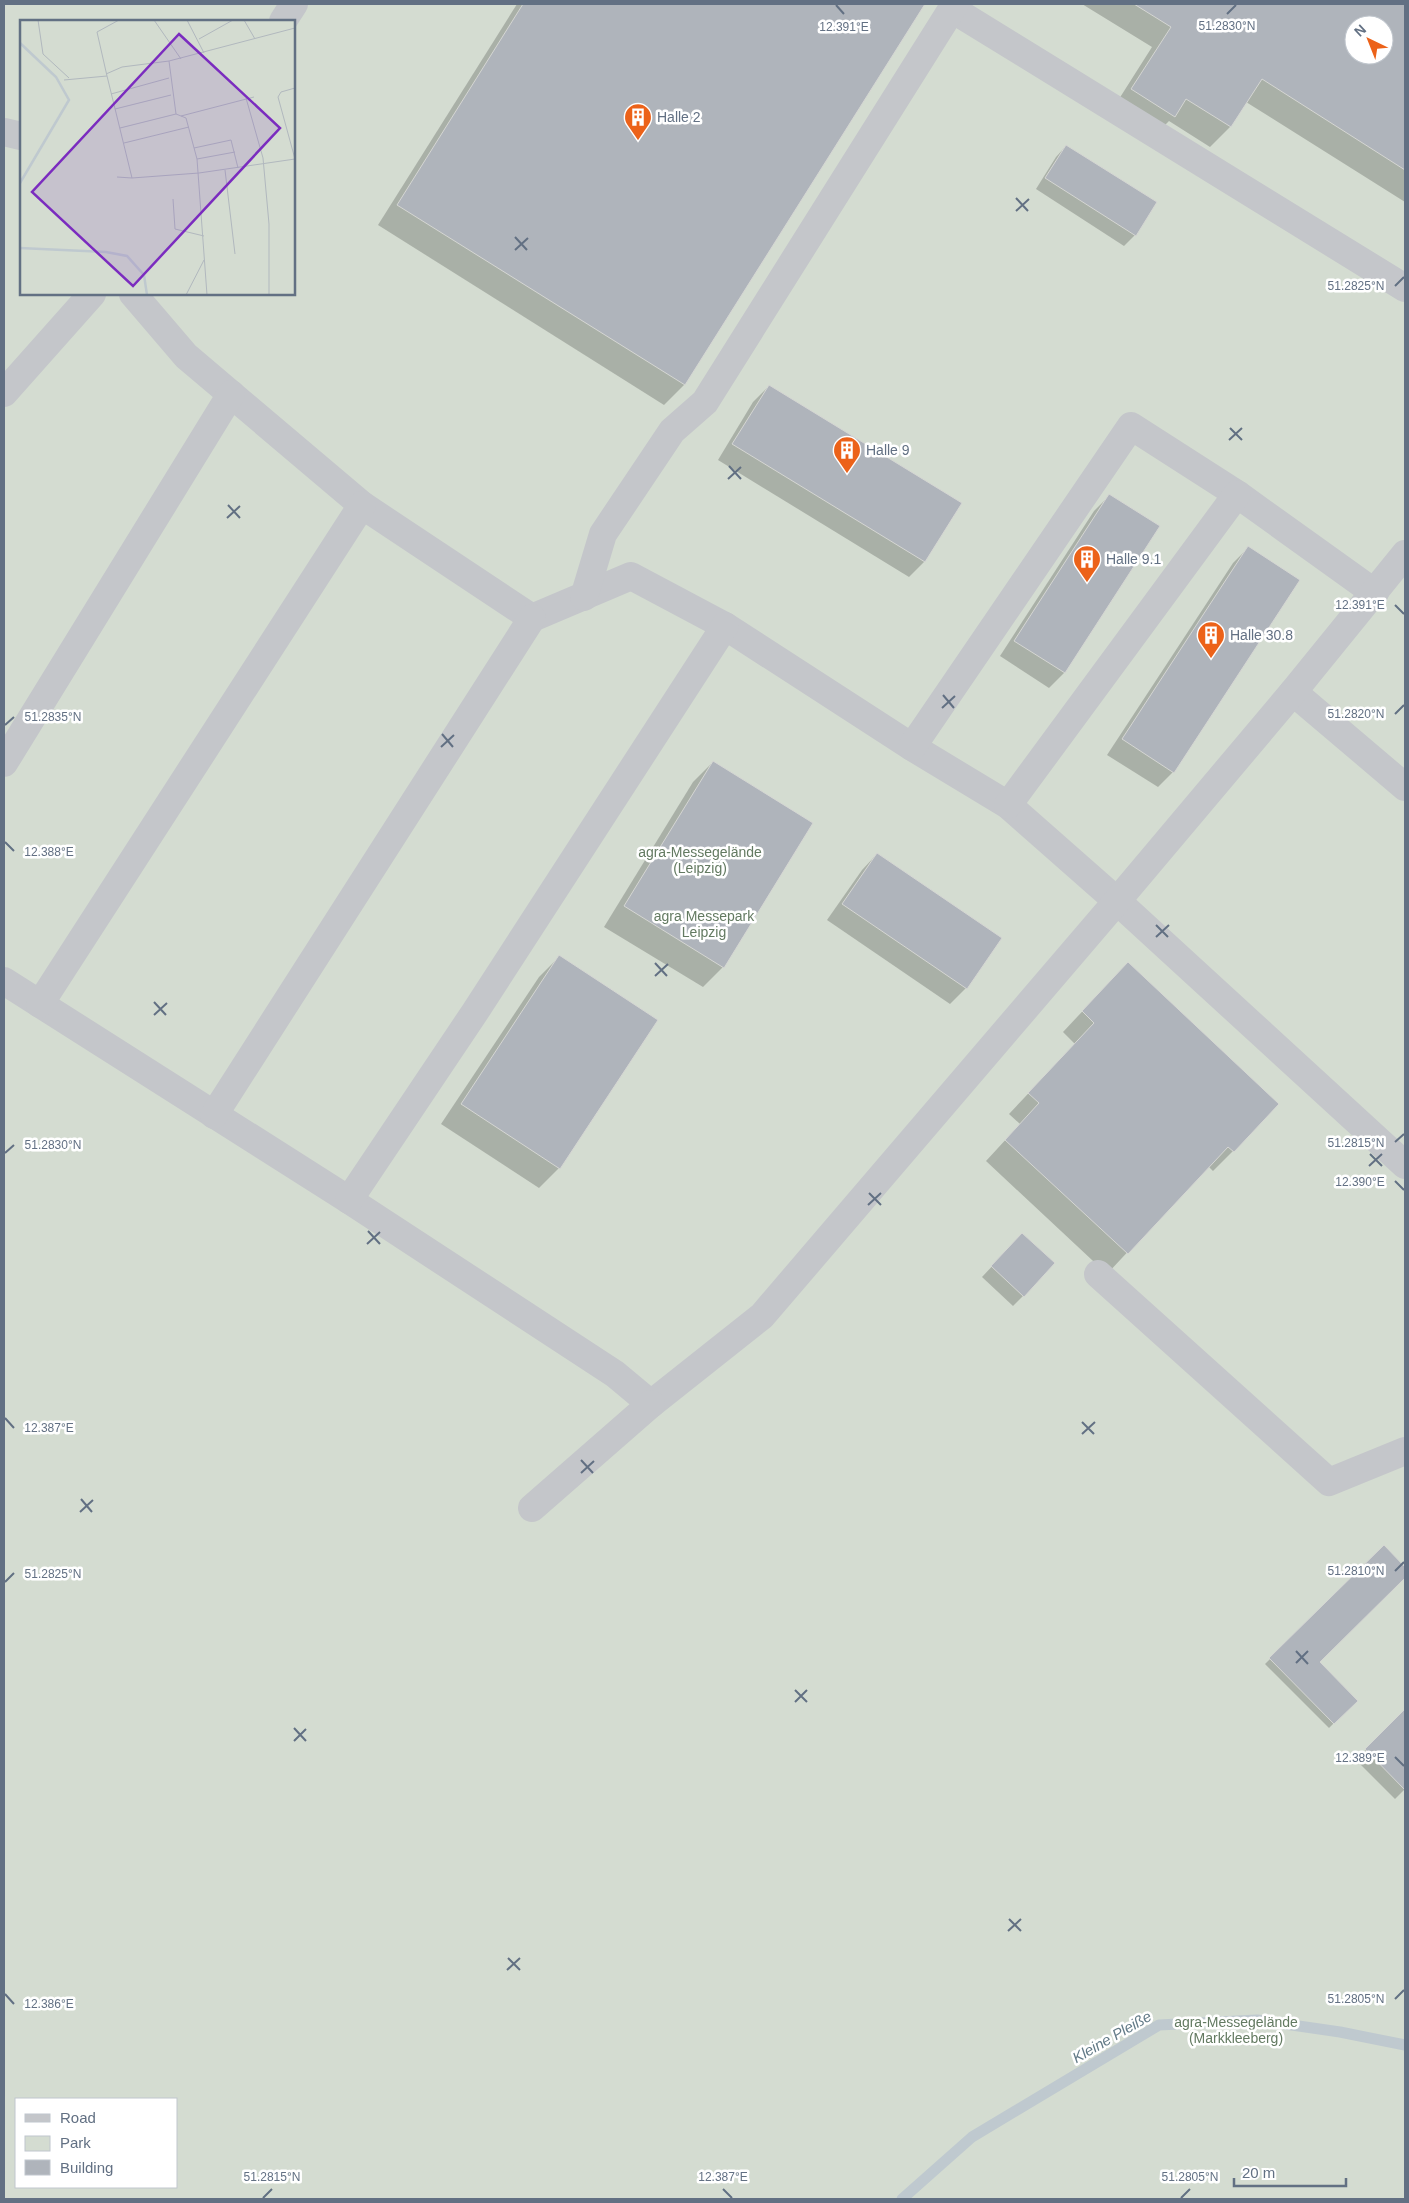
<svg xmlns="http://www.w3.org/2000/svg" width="1409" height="2203" viewBox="0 0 1409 2203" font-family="Arial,sans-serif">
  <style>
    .green { fill: #d4dcd1; fill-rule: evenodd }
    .shadow { fill: #0003; fill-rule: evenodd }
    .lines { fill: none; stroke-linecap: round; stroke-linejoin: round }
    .stream { stroke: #bfc9cf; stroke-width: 11 }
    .building { fill: #afb4bb; stroke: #d5d6d3; fill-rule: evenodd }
    .minor { stroke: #c4c6ca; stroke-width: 28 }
    .ticks { fill: none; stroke: #627083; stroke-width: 2 }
    .labels { text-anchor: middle; stroke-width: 5; stroke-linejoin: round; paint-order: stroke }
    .poi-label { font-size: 14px; fill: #627083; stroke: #fff; text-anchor: start }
    .park-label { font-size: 14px; fill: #637a61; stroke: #fff }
    .water-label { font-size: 15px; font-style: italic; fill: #627a87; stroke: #fff }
    .inset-river { fill: none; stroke: #bfc9cf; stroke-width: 2.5 }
    .inset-road { fill: none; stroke: #b1b8be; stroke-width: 1 }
    .view { fill: #7b2cbf; fill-opacity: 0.15; stroke: #7b2cbf; stroke-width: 2.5 }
    .inset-edge { fill: none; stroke: #627083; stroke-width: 2.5 }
    .ticks-label { font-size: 12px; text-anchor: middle; fill: #627083; stroke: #fff; stroke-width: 5; stroke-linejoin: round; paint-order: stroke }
  </style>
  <rect width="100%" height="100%" fill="#f4f5f0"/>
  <path class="green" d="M 4,4 L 1405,4 L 1405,2199 L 4,2199 ZM 21,21 L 294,21 L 294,294 L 21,294 ZM 1354,25 L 1384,25 L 1384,55 L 1354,55 ZM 16,2099 L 176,2099 L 176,2187 L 16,2187 Z"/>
  <g class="shadow">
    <polygon points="517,4 923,4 684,385 664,405 378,225"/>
    <path d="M 1082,4 L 1405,4 L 1405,202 L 1246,102 L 1230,127 L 1210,147 L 1169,121 L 1154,136 L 1112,110 L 1152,47 ZM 1354,25 L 1384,25 L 1384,55 L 1354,55 Z"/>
    <polygon points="1066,146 1156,203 1135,235 1124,246 1036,189 1056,157"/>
    <polygon points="769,386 960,503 924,562 909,577 718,460 753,402"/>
    <polygon points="1110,495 1064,673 1049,688 1000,656 1094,511"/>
    <polygon points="1248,548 1173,772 1158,787 1107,755 1233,563"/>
    <polygon points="713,762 723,967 703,987 604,927 693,782"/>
    <polygon points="877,854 1000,938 966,988 950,1004 827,920 862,870"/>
    <polygon points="559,957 559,1168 539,1188 441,1124 539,977"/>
    <polygon points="1108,984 1233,1151 1213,1171 1208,1166 1107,1274 986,1161 1020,1124 1009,1114 1075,1044 1063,1032"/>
    <polygon points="1012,1245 1023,1296 1013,1306 982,1277"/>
    <polygon points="1384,1547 1405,1568 1405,1577 1318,1662 1356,1701 1329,1728 1265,1664"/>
    <polygon points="1405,1711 1405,1789 1395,1799 1356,1760"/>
  </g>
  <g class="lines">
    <polyline class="stream" points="902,2199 972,2137 1159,2025 1257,2020 1340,2032 1405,2045"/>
  </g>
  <g class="building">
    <polygon points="523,4 925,4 685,385 397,205"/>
    <path d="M 1134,4 L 1405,4 L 1405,170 L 1262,79 L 1231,127 L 1186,99 L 1175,117 L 1131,89 L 1171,27 ZM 1354,25 L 1384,25 L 1384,55 L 1354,55 Z"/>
    <polygon points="1066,145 1157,202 1136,236 1045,178"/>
    <polygon points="769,385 962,503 925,562 732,444"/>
    <polygon points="1109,494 1160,526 1065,673 1014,641"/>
    <polygon points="1248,546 1300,580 1174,773 1122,739"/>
    <polygon points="713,761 813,823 724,968 624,906"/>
    <polygon points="877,853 1002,938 967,989 842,904"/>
    <polygon points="559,955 658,1020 560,1169 461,1104"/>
    <polygon points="1128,962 1279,1104 1234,1152 1228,1147 1128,1254 1005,1140 1039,1103 1028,1093 1094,1023 1082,1011"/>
    <polygon points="1022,1233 1055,1263 1024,1297 991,1266"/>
    <polygon points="1384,1545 1405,1567 1405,1578 1320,1662 1358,1701 1334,1724 1269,1658"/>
    <polygon points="1405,1709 1405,1790 1365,1749"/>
  </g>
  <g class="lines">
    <g class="minor">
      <polyline points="952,9 1405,288"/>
      <polyline points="283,21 294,4"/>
      <polyline points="4,132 21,136"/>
      <polyline points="133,294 186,356 362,505 532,618 631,576 725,626 912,747 1008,805 1117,901 1405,1165"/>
      <polyline points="4,393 92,294"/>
      <polyline points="584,597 603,534 672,431 705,402 955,4"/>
      <polyline points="1293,692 1405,787"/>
      <polyline points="912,747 1131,426 1237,494 1375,593"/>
      <polyline points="4,763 231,394"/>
      <polyline points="1008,805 1237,494"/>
      <polyline points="4,981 349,1200 615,1374 651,1404 762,1316 1117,901 1293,692 1405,554"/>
      <polyline points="40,1004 362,505"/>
      <polyline points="214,1115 532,618"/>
      <polyline points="349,1200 475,1012 725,626"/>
      <polyline points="1098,1274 1329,1482 1405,1451"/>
      <polyline points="532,1508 651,1404"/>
    </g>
  </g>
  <path class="ticks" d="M 836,5 L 844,14M 1227,14 L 1236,5M 1016,198 L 1028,211M 1016,211 L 1029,199M 515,237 L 527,250M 515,250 L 528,238M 1395,286 L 1404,277M 1230,428 L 1242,440M 1229,440 L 1242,428M 729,466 L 741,479M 728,479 L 741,467M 228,505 L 240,518M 227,518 L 240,506M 1395,605 L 1404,614M 943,695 L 954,708M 942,708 L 955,696M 1395,714 L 1404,705M 5,725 L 14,717M 442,734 L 453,747M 441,747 L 454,735M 5,842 L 14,851M 1156,925 L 1168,937M 1156,937 L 1169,925M 655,963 L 667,976M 655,976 L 668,964M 154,1002 L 166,1015M 154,1015 L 167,1003M 1395,1142 L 1404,1134M 5,1153 L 14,1145M 1370,1154 L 1382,1166M 1369,1166 L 1382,1154M 1395,1181 L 1404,1190M 869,1193 L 881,1205M 868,1205 L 881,1193M 368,1231 L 380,1244M 367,1244 L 380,1232M 5,1418 L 14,1428M 1082,1422 L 1094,1434M 1082,1434 L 1095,1422M 581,1460 L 593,1473M 581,1473 L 594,1461M 81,1499 L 92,1512M 80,1512 L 93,1500M 1395,1571 L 1404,1562M 5,1582 L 14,1573M 1296,1651 L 1308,1664M 1296,1663 L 1308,1651M 795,1690 L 807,1702M 795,1702 L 807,1690M 294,1728 L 306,1741M 294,1741 L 306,1729M 1395,1757 L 1404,1766M 1009,1919 L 1021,1931M 1008,1931 L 1021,1919M 508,1958 L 520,1970M 507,1970 L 520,1958M 5,1994 L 14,2004M 1395,1999 L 1404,1990M 723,2189 L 732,2198M 263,2198 L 272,2189M 1181,2198 L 1190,2189"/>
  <defs>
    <g id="building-pin" transform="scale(1.4375)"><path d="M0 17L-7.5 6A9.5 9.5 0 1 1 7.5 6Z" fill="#ec6219" stroke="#fff"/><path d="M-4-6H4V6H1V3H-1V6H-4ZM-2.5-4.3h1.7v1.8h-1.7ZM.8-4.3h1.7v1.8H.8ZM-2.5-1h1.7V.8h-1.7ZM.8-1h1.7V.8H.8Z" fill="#fff"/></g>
  </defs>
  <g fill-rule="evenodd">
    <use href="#building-pin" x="638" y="117"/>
    <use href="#building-pin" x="847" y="450"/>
    <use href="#building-pin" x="1087" y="559"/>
    <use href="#building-pin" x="1211" y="635"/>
  </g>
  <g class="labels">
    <g class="poi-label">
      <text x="657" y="122">Halle 2</text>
      <text x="866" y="455">Halle 9</text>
      <text x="1106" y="564">Halle 9.1</text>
      <text x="1230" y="640">Halle 30.8</text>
    </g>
    <g class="park-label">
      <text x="700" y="857">agra-Messegelände<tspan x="700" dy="16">(Leipzig)</tspan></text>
      <text x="704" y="921">agra Messepark<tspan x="704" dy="16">Leipzig</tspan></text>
      <text x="1236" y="2027">agra-Messegelände<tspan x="1236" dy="16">(Markkleeberg)</tspan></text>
    </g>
    <g class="water-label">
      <text transform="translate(1112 2037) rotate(-30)" y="5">Kleine Pleiße</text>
    </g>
  </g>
  <g transform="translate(20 20)">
    <rect width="275" height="275" fill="#f4f5f0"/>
    <path d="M 0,0 L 275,0 L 275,275 L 0,275 Z" fill="#d4dcd1"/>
    <path class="inset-river" d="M 0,23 L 36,57 L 49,80 L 0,163M 0,228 L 86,232 L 107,236 L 124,255 L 127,275"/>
    <path class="inset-road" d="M 18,0 L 23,34 L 49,58M 134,0 L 161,39M 167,0 L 184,33M 224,0 L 235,19M 179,19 L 213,0M 86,54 L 102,47 L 149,41M 87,56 L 77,12 L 99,0M 44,60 L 87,56 L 112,158 L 179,153 L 275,139M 91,74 L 149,58M 226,78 L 243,138 L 249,204 L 249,275M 95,89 L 151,75M 161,96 L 234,77M 100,108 L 156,94M 104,123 L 169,107M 174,128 L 211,120 L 218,148M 177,139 L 215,132M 275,139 L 258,77 L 261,72 L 275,68M 205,150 L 215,234M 97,157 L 112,158M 153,179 L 155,209 L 184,216M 166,275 L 184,240M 187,275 L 177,139 L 166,98 L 156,94 L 149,41 L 275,8"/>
    <path class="view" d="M 159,14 L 260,108 L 113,266 L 12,172 Z"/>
    <rect width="275" height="275" class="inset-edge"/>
  </g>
  <g class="ticks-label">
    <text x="1227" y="30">51.2830°N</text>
    <text x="844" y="31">12.391°E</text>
    <text x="1356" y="290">51.2825°N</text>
    <text x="1360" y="609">12.391°E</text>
    <text x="1356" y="718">51.2820°N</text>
    <text x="53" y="721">51.2835°N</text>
    <text x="49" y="856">12.388°E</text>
    <text x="1356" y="1147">51.2815°N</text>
    <text x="53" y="1149">51.2830°N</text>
    <text x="1360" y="1186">12.390°E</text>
    <text x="49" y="1432">12.387°E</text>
    <text x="1356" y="1575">51.2810°N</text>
    <text x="53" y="1578">51.2825°N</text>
    <text x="1360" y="1762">12.389°E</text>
    <text x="1356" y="2003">51.2805°N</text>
    <text x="49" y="2008">12.386°E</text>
    <text x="723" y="2181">12.387°E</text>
    <text x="272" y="2181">51.2815°N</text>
    <text x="1190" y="2181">51.2805°N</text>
  </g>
  <rect width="1409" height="2203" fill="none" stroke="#627083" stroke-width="10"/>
  <rect x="15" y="2098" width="162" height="90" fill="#ffffff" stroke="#c0c6cd"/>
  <rect x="25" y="2114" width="25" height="8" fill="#c4c6ca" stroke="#c0c6cd"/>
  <text x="60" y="2123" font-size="15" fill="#627083">Road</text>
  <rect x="25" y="2136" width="25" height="15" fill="#d4dcd1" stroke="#c0c6cd"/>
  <text x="60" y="2148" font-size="15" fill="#627083">Park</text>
  <rect x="25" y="2160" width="25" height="15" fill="#afb4bb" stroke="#c0c6cd"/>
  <text x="60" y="2173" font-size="15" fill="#627083">Building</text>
  <g transform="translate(1369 40) rotate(317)"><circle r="24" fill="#ffffff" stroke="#c0c6cd"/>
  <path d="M0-4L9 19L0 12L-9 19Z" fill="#ec6219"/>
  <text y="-8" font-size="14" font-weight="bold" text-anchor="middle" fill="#627083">N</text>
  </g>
  <path d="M1234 2178v8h112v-8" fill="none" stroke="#627083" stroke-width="2.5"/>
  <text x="1242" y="2178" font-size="15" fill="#627083" stroke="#ffffff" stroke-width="4" paint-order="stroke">20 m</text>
</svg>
